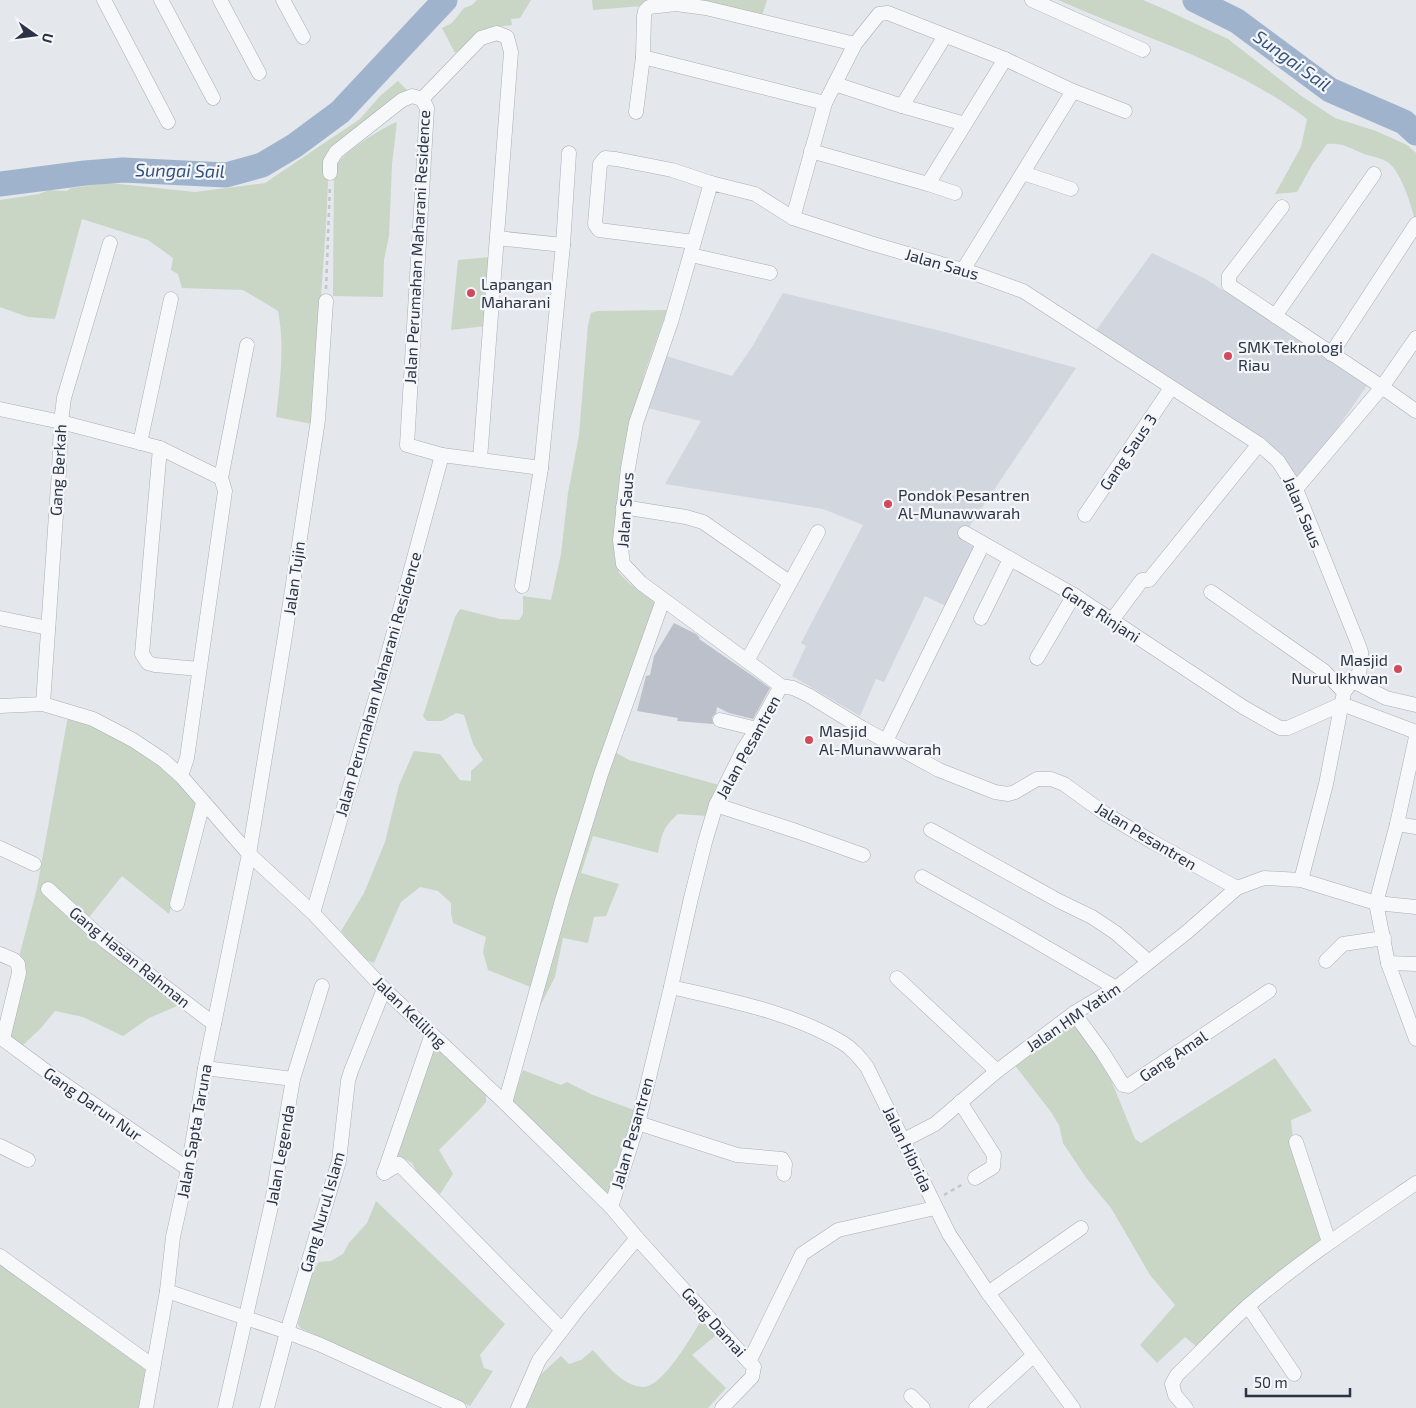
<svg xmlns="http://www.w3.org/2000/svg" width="1416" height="1408" viewBox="0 0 1416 1408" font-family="'Exo 2',sans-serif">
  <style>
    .built { fill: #d2d6de }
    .green { fill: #c9d6c5 }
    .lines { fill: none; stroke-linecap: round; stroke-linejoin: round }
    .river { stroke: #9fb4cc; stroke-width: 25 }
    .building { fill: #bbc0ca }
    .minor-casing { stroke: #a9aeb7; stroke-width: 15 }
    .path { stroke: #c2c5cb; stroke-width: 2.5; stroke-dasharray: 4 4; stroke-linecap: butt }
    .minor { stroke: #f7f8fa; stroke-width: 14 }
    .poi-dot { fill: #d1495b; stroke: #f4f6f9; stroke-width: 2 }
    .labels { text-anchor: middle; stroke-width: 4.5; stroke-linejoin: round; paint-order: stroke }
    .street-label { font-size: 16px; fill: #2b3445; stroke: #f4f6f9 }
    .poi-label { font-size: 16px; fill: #2b3445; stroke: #f4f6f9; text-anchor: start }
    .water-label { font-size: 18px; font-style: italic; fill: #34527a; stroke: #f4f6f9 }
  </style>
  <rect width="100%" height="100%" fill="#e4e7ec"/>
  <g class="built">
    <polygon points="1152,253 1204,278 1368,384 1300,482 1260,438 1218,409 1094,333"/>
    <polygon points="783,293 945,332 1076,368 961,539 976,549 948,607 925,596 884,682 876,679 860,716 792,676 806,646 801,643 863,525 823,509 665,484 701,421 647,408 666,356 732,376 752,347"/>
  </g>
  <g class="green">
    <polygon points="477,0 531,0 520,18 511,19 512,25 491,28 455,53 442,28 452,23 464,8 472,5"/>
    <polygon points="592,0 661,0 642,6 593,10"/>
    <polygon points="670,0 767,0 761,19"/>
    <path d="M 1058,0 L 1143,0 L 1164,9 L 1228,39 L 1300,95 L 1335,118 L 1376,131 L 1407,145 L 1416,153 L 1416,223 C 1411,206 1404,180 1392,166 C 1385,158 1373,157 1364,154 C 1348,148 1345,143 1327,144 L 1312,165 L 1297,192 L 1275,194 L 1301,147 L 1307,119 C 1233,63 1142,37 1058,0 Z"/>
    <path d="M 398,81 L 410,93 L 329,161 L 326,226 L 312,424 L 276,417 C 280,382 285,346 278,311 L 243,290 L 182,288 L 178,274 L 171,270 L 173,258 L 148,240 L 82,219 L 55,319 L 28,317 L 0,307 L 0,200 L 39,194 L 49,190 L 67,191 L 71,188 L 110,183 L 195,192 L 265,183 L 360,119 L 380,96 Z"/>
    <path d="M 397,122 L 392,164 L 389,236 L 384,260 L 383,297 L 333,296 L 334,167 C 343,153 381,128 397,122 Z"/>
    <polygon points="490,257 486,326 451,330 458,260"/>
    <path d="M 667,310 L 645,372 L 632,419 L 614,534 L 614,555 L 619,573 L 630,584 L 658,603 L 606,747 L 629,760 L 719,785 L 708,816 L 678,814 C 663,827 662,834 658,853 L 593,836 L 581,873 L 619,884 L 606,916 L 594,917 L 588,943 L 563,938 L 555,977 L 537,1012 L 523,1012 L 533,988 L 488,970 L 483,952 L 486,937 L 453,923 L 451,913 L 451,903 L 438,891 L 420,887 L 401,902 L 374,963 L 361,958 L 341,931 L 364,893 L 385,842 L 399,785 L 414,751 L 440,754 L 460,780 L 471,781 L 471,771 L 483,760 L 473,744 L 464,715 L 456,713 L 442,721 L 427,721 L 423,716 L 455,617 L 460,609 L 500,619 L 519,620 L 523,614 L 523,596 L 551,600 L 561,554 L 568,493 L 579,435 L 588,325 L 591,313 L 597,311 Z"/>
    <polygon points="68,716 110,733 137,749 174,776 199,803 169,914 122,876 82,926 182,1004 149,1018 123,1036 83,1017 55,1011 41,1028 23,1045 8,1037 19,957 37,888"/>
    <polygon points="1072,1018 1105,1065 1135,1139 1141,1143 1275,1058 1312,1111 1291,1120 1293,1138 1323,1239 1197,1347 1185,1337 1157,1363 1140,1345 1175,1305 1150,1275 1111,1208 1087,1179 1063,1143 1059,1125 1051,1112 1013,1063"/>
    <polygon points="434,1040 486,1092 486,1102 480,1109 439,1150 453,1174 440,1194 418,1174 412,1163 397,1155"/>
    <polygon points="523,1070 561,1085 567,1082 593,1095 637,1111 610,1194 603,1192 511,1103"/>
    <polygon points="376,1201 505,1324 480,1355 484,1368 493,1371 470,1406 300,1328 298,1324 311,1273 319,1262 331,1261 343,1254 349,1243 367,1223"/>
    <polygon points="0,1264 147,1370 142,1408 0,1408"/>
    <path d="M 704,1315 L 720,1332 L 692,1355 L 726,1388 L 708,1408 L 521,1408 L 538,1377 L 561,1356 L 569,1364 L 581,1360 L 593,1350 C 606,1364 622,1386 643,1387 C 663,1388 695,1331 704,1315 Z"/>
  </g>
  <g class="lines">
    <g class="river">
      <polyline points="1195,0 1237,21 1330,90 1404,122 1416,133"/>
      <polyline points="0,184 85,173 123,170 226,175 262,165 294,146 340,112 445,0"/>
    </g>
  </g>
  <polygon class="building" points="674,623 696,634 700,638 699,639 770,688 753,719 729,713 717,707 716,713 712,717 713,724 677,721 678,718 637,711 646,676 650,675 654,656"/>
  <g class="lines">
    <g class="minor-casing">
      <g id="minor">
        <polyline points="104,0 168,122"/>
        <polyline points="161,0 213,98"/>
        <polyline points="220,0 259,73"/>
        <polyline points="283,0 303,37"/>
        <polyline points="1032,0 1143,50"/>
        <polyline points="643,57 825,103"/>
        <polyline points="835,84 902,106 965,124"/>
        <polyline points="1073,91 1125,111"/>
        <polyline points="422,99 481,38 497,33 507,37 511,52 480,459"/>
        <polyline points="422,99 427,108 407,445 442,455 541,468"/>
        <polyline points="902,106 945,36"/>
        <polyline points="636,112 643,57 644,16 645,11 649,7 676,4 706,8 855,44"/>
        <polyline points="811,151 928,184 1005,59"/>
        <polyline points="330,173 330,162 336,152 402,100 412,96 422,99"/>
        <polyline points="1023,173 1071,189"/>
        <polyline points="928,184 955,193"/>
        <polyline points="1282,207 1229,276 1229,285 1382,387 1416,411"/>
        <polyline points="793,218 825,103 855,44 879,14 888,13 1005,59 1073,91 963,270"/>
        <polyline points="497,238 563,245"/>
        <polyline points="694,242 599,230 595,224 600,164 605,158 616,159 672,170 711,183"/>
        <polyline points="691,255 770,273"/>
        <polyline points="1275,316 1374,174"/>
        <polyline points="1331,354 1416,224"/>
        <polyline points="0,409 61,422 160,448 221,478 225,491 187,758 181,776"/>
        <polyline points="140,443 171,299"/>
        <polyline points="160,448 142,654 148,663 155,665 199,669"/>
        <polyline points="221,478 247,345"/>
        <polyline points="1296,489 1382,387 1416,338"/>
        <polyline points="623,507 686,517 703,522 789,582"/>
        <polyline points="1085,515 1171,388"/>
        <polyline points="965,533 1074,595 1243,707 1280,728 1288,728 1342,704 1416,732"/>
        <polyline points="522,586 541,468 563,245 569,153"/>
        <polyline points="1211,592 1324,671 1344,692"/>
        <polyline points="0,618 48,628"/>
        <polyline points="981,618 1010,559"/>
        <polyline points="1112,620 1142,580 1149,580 1259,444"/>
        <polyline points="1037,658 1074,595"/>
        <polyline points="747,661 818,532"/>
        <polyline points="1353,681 1386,698 1416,705"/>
        <polyline points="43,704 59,471 61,422 64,398 110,243"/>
        <polyline points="0,706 43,704 93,719 133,740 163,760 181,776 249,854 313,913 384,989 505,1103 611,1207 637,1238 749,1362 754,1367 752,1377 722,1408"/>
        <polyline points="720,720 757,729"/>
        <polyline points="1416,737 1397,824 1376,903 1388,963 1416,1039"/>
        <polyline points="886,741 983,544"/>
        <polyline points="716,805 796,831 863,855"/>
        <polyline points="1397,824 1416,827"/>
        <polyline points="931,830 1059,901 1092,917 1116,933 1149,962"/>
        <polyline points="0,848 34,864"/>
        <polyline points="922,877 1020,932 1116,988"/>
        <polyline points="1301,880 1326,784 1344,692 1359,673 1361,661 1361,652 1357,641 1296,489 1278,461 1259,444 1023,291 976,274 870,243 793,218 755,194 711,183 671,322 636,423 628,468 620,540 623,564 641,583 781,686 793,688 808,695 862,728 939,770 995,792 1008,794 1015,792 1037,779 1051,779 1064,784 1104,813 1151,841 1237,888 1264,878 1301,880 1376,903 1416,907"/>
        <polyline points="48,889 105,941 214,1024"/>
        <polyline points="177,904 203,803"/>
        <polyline points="313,913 379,687 442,455"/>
        <polyline points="0,954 14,960 18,964 19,973 3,1039"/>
        <polyline points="1326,961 1343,944 1384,938"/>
        <polyline points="1388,963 1416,964"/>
        <polyline points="897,978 997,1071"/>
        <path d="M 671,987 C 728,1000 792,1012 843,1043 C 853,1049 860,1058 867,1067 L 949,1234 L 988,1293 L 1073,1408"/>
        <polyline points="1074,1013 1103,1053 1123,1085 1128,1086 1269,991"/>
        <polyline points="0,1037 54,1077 188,1169"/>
        <polyline points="205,1068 293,1079"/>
        <polyline points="960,1102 994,1155 993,1167 975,1178"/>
        <polyline points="505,1103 563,897 601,774 663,600"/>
        <polyline points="638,1123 737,1155 782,1159 785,1164 784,1174"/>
        <polyline points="904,1140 935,1124 997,1071 1074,1013 1116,988 1187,932 1237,888"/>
        <polyline points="1296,1142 1329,1242"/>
        <polyline points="0,1146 28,1160"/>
        <polyline points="384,1173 399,1164 562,1330"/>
        <polyline points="384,1173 432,1034"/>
        <polyline points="611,1207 638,1123 671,987 691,898 705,842 716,805 743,750 757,729 781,686"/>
        <polyline points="0,1256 153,1366"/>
        <polyline points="167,1291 287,1332 321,1345 459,1408"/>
        <polyline points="988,1293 1081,1228"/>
        <polyline points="1248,1306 1294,1374"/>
        <polyline points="749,1362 802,1254 838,1230 935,1208"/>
        <polyline points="911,1396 923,1408"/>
        <polyline points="146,1408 167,1291 173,1237 188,1169 205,1068 249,854 285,636 318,420 326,301"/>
        <polyline points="225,1408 272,1202 293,1079 322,986"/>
        <polyline points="267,1408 287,1332 339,1161 348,1081 351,1071 384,989"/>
        <polyline points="518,1408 539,1360 578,1309 637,1238"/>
        <polyline points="976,1408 1033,1356"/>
        <path d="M 1186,1408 L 1175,1395 L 1172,1384 L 1177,1375 C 1201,1352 1224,1327 1249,1305 C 1301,1260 1359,1222 1416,1183"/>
      </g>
    </g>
    <g class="path">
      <polyline points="326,289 330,185"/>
      <polyline points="944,1195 963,1184"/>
    </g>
    <use href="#minor" class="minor"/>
  </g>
  <g class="poi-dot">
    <circle cx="471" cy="293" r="5"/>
    <circle cx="1228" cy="356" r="5"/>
    <circle cx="888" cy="504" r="5"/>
    <circle cx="1398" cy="669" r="5"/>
    <circle cx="809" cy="740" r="5"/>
  </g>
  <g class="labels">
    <g class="street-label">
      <text transform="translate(417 247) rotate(-87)" y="6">Jalan Perumahan Maharani Residence</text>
      <text transform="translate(942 264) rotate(16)" y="6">Jalan Saus</text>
      <text transform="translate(1128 452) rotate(-56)" y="6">Gang Saus 3</text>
      <text transform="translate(58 470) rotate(-87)" y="6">Gang Berkah</text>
      <text transform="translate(625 510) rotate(-86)" y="6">Jalan Saus</text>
      <text transform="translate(1303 512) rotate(67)" y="6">Jalan Saus</text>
      <text transform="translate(294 578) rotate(-82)" y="6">Jalan Tujin</text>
      <text transform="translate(1101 614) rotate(33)" y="6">Gang Rinjani</text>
      <text transform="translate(378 684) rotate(-74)" y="6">Jalan Perumahan Maharani Residence</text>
      <text transform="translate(748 747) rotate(-61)" y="6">Jalan Pesantren</text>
      <text transform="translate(1146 836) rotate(31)" y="6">Jalan Pesantren</text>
      <text transform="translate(130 957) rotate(39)" y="6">Gang Hasan Rahman</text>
      <text transform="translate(410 1012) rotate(44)" y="6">Jalan Keliling</text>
      <text transform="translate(1073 1017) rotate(-34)" y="6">Jalan HM Yatim</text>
      <text transform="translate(1173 1056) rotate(-34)" y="6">Gang Amal</text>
      <text transform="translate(93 1104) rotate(35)" y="6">Gang Darun Nur</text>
      <text transform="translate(194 1131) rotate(-80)" y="6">Jalan Sapta Taruna</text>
      <text transform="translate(632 1133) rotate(-74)" y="6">Jalan Pesantren</text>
      <text transform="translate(908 1149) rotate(64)" y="6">Jalan Hibrida</text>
      <text transform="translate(280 1155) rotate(-80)" y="6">Jalan Legenda</text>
      <text transform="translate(322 1212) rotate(-74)" y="6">Gang Nurul Islam</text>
      <text transform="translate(714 1322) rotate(48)" y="6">Gang Damai</text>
    </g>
    <g class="poi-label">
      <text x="481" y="290">Lapangan<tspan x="481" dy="18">Maharani</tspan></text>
      <text x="1238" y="353">SMK Teknologi<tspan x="1238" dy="18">Riau</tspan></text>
      <text x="898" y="501">Pondok Pesantren<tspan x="898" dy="18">Al-Munawwarah</tspan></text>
      <text x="1388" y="666" text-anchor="end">Masjid<tspan x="1388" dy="18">Nurul Ikhwan</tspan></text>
      <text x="819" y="737">Masjid<tspan x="819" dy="18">Al-Munawwarah</tspan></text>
    </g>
    <g class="water-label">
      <text transform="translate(1292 61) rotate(36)" y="6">Sungai Sail</text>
      <text transform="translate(180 171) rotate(1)" y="6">Sungai Sail</text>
    </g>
  </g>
  <g transform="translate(35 35) rotate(104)" stroke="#f4f6f9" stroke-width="4" paint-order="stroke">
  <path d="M0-4L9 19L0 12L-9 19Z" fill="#2b3445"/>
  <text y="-8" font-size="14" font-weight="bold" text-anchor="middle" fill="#2b3445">U</text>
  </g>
  <path d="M1246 1388v8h104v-8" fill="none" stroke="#2b3445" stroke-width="2.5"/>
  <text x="1254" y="1388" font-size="15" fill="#2b3445" stroke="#f4f6f9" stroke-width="4" paint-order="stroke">50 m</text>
</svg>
